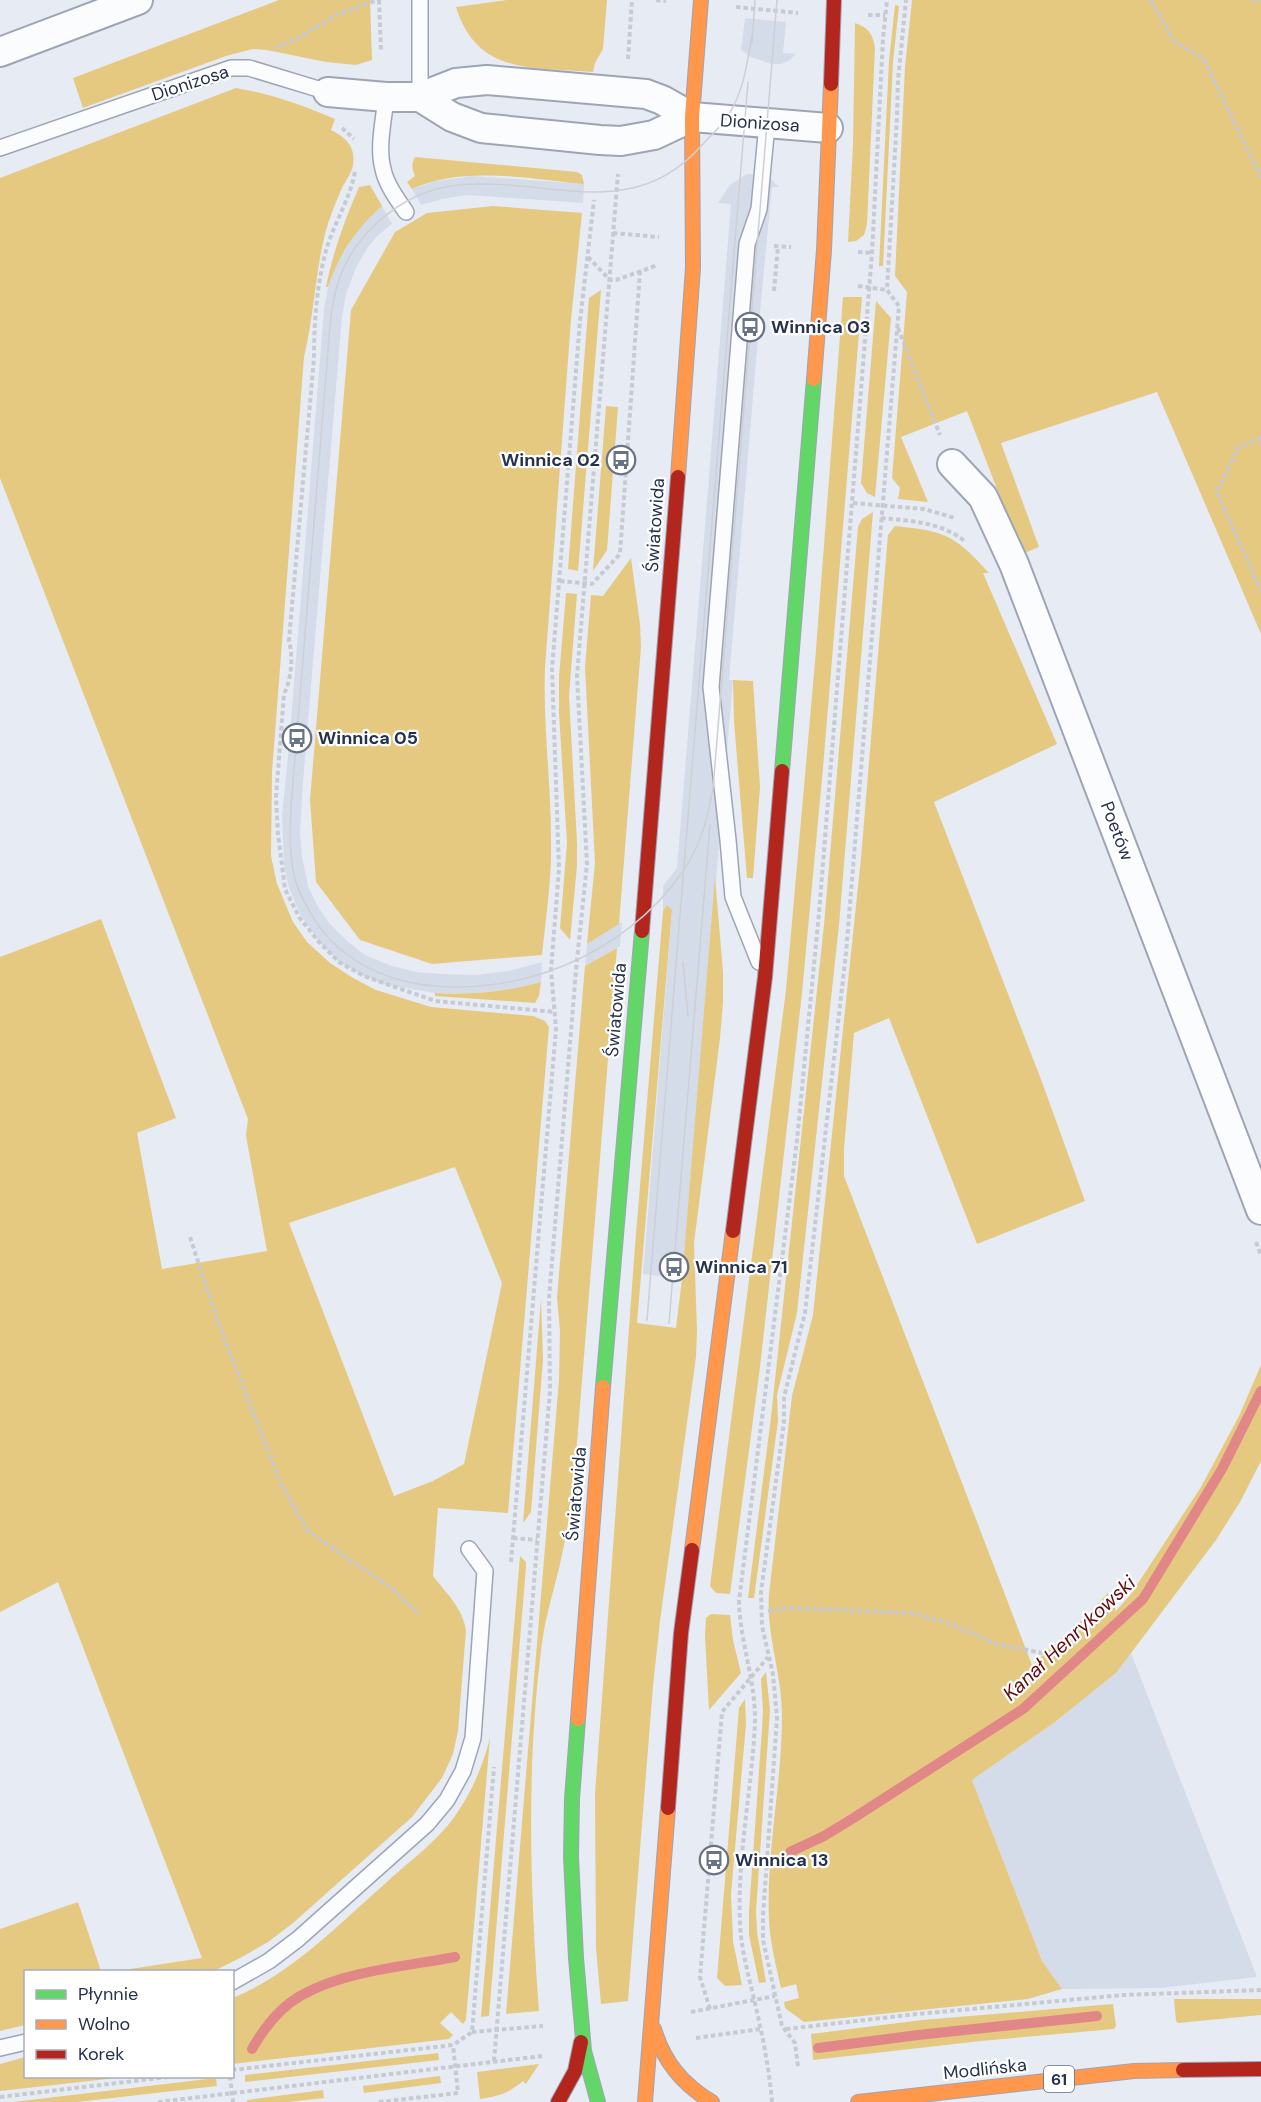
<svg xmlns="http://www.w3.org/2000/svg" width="1261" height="2102" viewBox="0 0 1261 2102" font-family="'DM Sans',sans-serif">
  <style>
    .built { fill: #d5dce9 }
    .green { fill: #e5c981; fill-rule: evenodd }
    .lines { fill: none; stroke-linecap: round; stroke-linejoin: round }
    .stream { stroke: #e18787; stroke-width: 10 }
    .lane-casing { stroke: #9da5b5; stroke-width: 18 }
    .street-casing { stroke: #9da5b5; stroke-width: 32 }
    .fast-casing { stroke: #9da5b5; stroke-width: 16 }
    .slow-casing { stroke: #9da5b5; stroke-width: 16 }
    .jam-casing { stroke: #9da5b5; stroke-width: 16 }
    .path { stroke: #c8cad1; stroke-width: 4; stroke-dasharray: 4.5 3; stroke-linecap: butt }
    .lane { stroke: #fbfcfd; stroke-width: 15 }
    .street { stroke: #fbfcfd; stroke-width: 28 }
    .fast { stroke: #63d668; stroke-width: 14 }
    .slow { stroke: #ff974d; stroke-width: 14 }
    .jam { stroke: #b3261e; stroke-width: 14 }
    .tram { stroke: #cdcfd3; stroke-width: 1.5 }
    .labels { text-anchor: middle; stroke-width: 4.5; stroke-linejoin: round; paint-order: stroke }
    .shield { fill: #fff; stroke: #667083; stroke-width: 1.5 }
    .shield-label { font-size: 16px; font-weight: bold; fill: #25324e }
    .street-label { font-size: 18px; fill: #25324e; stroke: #fff }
    .poi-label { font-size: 18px; font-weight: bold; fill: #25324e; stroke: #fff; text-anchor: start }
    .water-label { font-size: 20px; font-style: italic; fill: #600b10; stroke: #fff }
  </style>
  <rect width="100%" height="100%" fill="#e7ebf4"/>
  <g class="built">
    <polygon points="745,18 786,22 783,53 796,54 789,61 781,64 771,64 751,57 741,50"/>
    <polygon points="747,174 755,174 769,177 779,187 772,187 762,290 729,680 733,680 682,1279 643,1274 672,911 667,905 663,911 663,886 677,868 704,538 731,204 718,203 730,185"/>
    <polygon points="473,176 584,184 583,203 467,195 442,199 421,205 412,189 436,181"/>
    <polygon points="382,206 392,224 377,236 366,250 356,268 346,294 342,316 303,782 300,832 302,857 308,886 317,905 329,923 348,942 365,955 389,965 416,972 442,974 475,975 509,971 542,962 541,982 521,988 477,993 435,993 383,984 364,976 339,962 319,942 300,914 289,888 284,866 282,815 289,746 324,309 328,287 334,268 360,226"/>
    <polygon points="622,922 620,946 585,966 587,944"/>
    <polygon points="1131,1653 1257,1977 1160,1988 1062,1989 1042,1961 972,1780 1055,1722 1116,1673"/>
  </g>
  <g class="green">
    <polygon points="279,0 370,0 372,60 356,65 326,62 267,50 253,49 226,56 83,108 73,78"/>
    <path d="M 507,0 L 607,0 L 603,49 L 595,63 L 593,72 C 535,67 477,76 456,7 Z"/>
    <polygon points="912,0 1261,0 1261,634 1157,392 1001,443 1039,547 1022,554 967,411 901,437 928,502 898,499 900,488 892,478 907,292 895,276 905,67"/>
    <polygon points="895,5 899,6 893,62 883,266 879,266 889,61"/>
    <path d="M 855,23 C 868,27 873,34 875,48 L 867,224 L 864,235 L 856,241 L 848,242 L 853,145 Z"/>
    <path d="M 236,88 C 271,94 302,105 335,119 L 331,130 C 345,137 356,146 353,165 C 352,173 344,183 341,190 C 335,204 329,219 325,234 C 315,274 314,316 304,357 L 272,772 L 271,856 L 277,884 L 293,922 L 307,942 L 330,963 L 353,978 L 376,990 L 431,1007 L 533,1016 L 545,1021 L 549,1027 L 508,1513 L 438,1508 L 433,1576 C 446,1593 462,1607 466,1630 L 458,1731 L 453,1754 L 442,1778 L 412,1817 L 293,1923 L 268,1942 L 242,1957 L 214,1971 L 131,1971 L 130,1969 L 202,1958 L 58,1582 L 0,1612 L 0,957 L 101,919 L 176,1118 L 137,1133 L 162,1269 L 267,1251 L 246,1136 L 248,1119 L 0,478 L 0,178 ZM 455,1167 L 502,1283 L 464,1464 L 433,1481 L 394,1496 L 289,1223 Z"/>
    <path d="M 415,157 L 577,172 L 582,175 L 584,184 C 530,179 463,165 412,189 L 407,182 L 415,176 C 412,168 411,165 415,157 Z"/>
    <path d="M 370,185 L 382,206 C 356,229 339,254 328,287 L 326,287 C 333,252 345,219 359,187 Z"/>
    <path d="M 493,206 L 582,213 L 571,320 L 545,668 C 543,726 551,782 551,840 C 552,878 546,917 542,955 L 432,964 L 360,940 L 316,882 L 310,800 L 351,310 L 395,232 L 427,213 Z"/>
    <polygon points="601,290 578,571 568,569 589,298"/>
    <polygon points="843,297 862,297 823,768 802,993 760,1367 730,1594 716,1593 710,1586 786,990 815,662"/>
    <polygon points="876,301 891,318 875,497 867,493 861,483"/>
    <polygon points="606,406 618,407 607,550 593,571"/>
    <polygon points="873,512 839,925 797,1313 777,1395 778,1421 754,1598 748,1598 771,1417 824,925 858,527 862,519"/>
    <path d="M 895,526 C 945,531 955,535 989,573 L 983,573 L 1057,744 L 934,802 L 1042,1082 L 1085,1201 L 977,1244 L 889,1018 L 854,1033 L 844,1149 L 844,1176 L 1032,1665 L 1080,1622 L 1108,1593 L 1116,1611 L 1131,1594 L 1201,1487 L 1239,1416 L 1261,1365 L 1261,1461 L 1240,1502 L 1216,1540 L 1116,1673 L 1055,1722 L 972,1780 L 1042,1961 L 1062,1989 L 1028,1999 L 804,2022 L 785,2008 L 784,2002 L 799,1998 L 796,1984 L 781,1988 C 776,1965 770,1943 769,1920 C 766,1852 782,1784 782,1716 C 782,1674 766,1635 769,1594 L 792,1396 L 813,1315 L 861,858 L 888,535 Z"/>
    <polygon points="631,558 640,624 641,647 619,924 587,944 595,863 585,667 591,595 603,596"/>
    <polygon points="566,593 577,594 569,696 577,842 577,866 570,940 560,928 567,843 559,713 559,677"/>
    <polygon points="733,680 753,681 760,787 753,878 747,878 734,722"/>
    <polygon points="715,877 723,972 723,1003 720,1038 694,1243 697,1330 696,1357 660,1621 653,1686 628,2001 601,2004 596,1948 595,1794 635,1246 663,911 667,905 672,910 637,1323 676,1328 682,1279"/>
    <path d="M 617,948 L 573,1492 C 570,1511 567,1531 563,1550 C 557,1581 546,1612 542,1643 C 526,1765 530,1889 539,2011 L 506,2014 L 559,1380 L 560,1331 L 557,1298 L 585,966 Z"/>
    <path d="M 541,982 L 539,996 L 535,1003 L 435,996 L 435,993 C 471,995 506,992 541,982 Z"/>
    <polygon points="541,1299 543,1359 531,1512 523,1523"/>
    <polygon points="520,1556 526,1562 526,1567 489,2016 481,2017"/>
    <polygon points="711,1614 730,1615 733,1640 741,1673 709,1710 705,1636 706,1618"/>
    <polygon points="766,1672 770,1710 756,1911 757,1932 766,1982 759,1983 749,1935 749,1911 762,1729 763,1710 761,1679"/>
    <polygon points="745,1699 746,1724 731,1894 733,1941 742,1985 725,1986 717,1978 739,1708"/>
    <path d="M 490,1738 L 466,2020 L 463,2024 L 451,2012 L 440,2023 L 453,2035 L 449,2039 L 233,2064 L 233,1998 C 293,1973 340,1923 389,1880 C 412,1859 440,1839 457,1813 C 473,1790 483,1765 490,1738 Z"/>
    <polygon points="78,1902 101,1971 26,1972 25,2025 0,2031 0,1929"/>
    <polygon points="1174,1999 1261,1999 1261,2015 1178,2023 1176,2021"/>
    <polygon points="1113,2004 1116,2026 1114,2029 981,2041 813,2060 811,2034 922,2020"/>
    <polygon points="438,2053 439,2060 245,2082 245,2075"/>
    <polygon points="25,2057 26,2076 125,2077 0,2091 0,2064"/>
    <path d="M 539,2064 L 526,2084 L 523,2081 C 509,2093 498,2096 480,2099 L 477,2072 Z"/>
    <polygon points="440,2076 441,2083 364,2093 363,2086"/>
    <polygon points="216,2078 217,2086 77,2102 13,2102"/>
    <polygon points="323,2090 324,2098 288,2102 247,2102 247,2100"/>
  </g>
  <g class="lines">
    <g class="stream">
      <polyline points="790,1852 824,1836 852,1819 1023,1709 1143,1599 1222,1469 1261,1391"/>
      <polyline points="818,2048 918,2035 1097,2016"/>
      <path d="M 252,2049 C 264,2028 280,2007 302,1995 C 345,1971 407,1966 455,1957"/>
    </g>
    <g class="lane-casing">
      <g id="lane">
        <polyline points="420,0 420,97"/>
        <path d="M 386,97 C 384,120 377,147 383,169 C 386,184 397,199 406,212"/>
        <polyline points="0,148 231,68 249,68 328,92"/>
        <polyline points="759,962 733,897 728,840 711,687 747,244 759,209 767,124"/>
        <polyline points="232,1982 269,1961 298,1939 427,1824 447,1800 463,1771 473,1738 485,1571 469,1549"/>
        <polyline points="0,2048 26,2042"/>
      </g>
    </g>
    <g class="street-casing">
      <g id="street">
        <polyline points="0,52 138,0"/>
        <polyline points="328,92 386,97 420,97 456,83 487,80 646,94 662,100 692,117 828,128"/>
        <polyline points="420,97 452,117 481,128 600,140 621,141 654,135 692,117"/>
        <polyline points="952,464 983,497 1014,564 1261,1210"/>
      </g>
    </g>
    <g class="fast-casing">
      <g id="fast">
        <polyline points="782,771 814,379"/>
        <polyline points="603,1387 642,931"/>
        <polyline points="578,1719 572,1799 571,1857 576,1958 584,2051 598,2102"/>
      </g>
    </g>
    <g class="slow-casing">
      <g id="slow">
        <polyline points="814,379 824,250 831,84"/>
        <polyline points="678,477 693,268 692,117 701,0"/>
        <polyline points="692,1550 733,1231"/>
        <polyline points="578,1719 603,1387"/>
        <path d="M 654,2029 C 664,2062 682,2084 712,2102"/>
        <polyline points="645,2102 668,1808"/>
        <polyline points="858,2102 1134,2071 1183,2070"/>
      </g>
    </g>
    <g class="jam-casing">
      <g id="jam">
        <polyline points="831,84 834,0"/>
        <polyline points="642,931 678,477"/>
        <polyline points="733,1231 765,977 782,771"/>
        <polyline points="668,1808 681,1633 692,1550"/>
        <polyline points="1183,2070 1261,2069"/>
        <polyline points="558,2102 575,2071 581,2042"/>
      </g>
    </g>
    <g class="path">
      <polyline points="379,0 381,50"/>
      <polyline points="656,0 666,1"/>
      <polyline points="1151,0 1175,42 1204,59 1261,178"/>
      <polyline points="1252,0 1261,1"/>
      <polyline points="736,7 798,13"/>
      <polyline points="868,15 885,15"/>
      <polyline points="276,48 298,38 338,14 378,0"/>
      <polyline points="628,59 632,0"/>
      <polyline points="342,128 354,139"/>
      <path d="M 355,172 C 350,198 335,222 327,247 C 317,282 314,321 314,358 L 289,640 C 293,658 292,677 284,694 L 276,797 L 278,834 L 285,889 L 299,917 L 319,942 L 339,962 L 364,976 L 435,1001 L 555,1012"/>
      <polyline points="613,233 659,237"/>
      <polyline points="774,246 791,247"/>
      <polyline points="858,252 872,253"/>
      <polyline points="588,257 610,280 616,280 658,265"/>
      <polyline points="858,286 887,290"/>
      <polyline points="774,291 778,246"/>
      <polyline points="898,328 940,435"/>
      <polyline points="1261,438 1238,448 1217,492 1261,591"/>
      <polyline points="853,503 924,509 955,518"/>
      <path d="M 881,518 C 912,521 941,522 966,542"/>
      <polyline points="560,581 592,584 620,554 640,271"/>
      <polyline points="190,1237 216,1317 282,1486 308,1531 390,1587 420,1615"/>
      <polyline points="1256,1242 1261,1255"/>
      <polyline points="513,1538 537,1540"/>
      <polyline points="511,1562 556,1029 551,970 559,869 552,669 580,321 594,200"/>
      <polyline points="768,1611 787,1608 912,1613 951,1624 996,1644 1053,1655 1063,1651 1110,1610 1120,1589"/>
      <polyline points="710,2009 700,1977 722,1712 768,1657"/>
      <polyline points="691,2012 775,1996"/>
      <polyline points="786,2029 917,2014 1123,1995 1261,1990"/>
      <polyline points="472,2032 543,2026"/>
      <polyline points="696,2038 760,2029"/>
      <polyline points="494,2061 550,1391 549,1298 576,970 587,864 577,676 618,174"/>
      <polyline points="798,2066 795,2043 782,2026 763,1940 763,1916 777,1718 773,1674 762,1626 761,1592 784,1422 784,1397 805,1313 846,953 899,306 887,290 897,117 898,80 906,0"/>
      <polyline points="232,2070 453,2045 472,2032 494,1767"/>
      <polyline points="230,2076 233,2102"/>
      <polyline points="0,2097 176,2076"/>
      <polyline points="158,2102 542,2056"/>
      <polyline points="379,2102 458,2093 453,2045"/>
      <path d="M 772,2102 C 769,2067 762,2033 754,1999 C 748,1973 741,1949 740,1923 C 737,1856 752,1789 755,1723 C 756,1681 740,1643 739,1601 L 797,1140 L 819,913 L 872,253 L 883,39 L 887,0"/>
    </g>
    <use href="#lane" class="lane"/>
    <use href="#street" class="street"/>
    <use href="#fast" class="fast"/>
    <use href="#slow" class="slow"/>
    <use href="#jam" class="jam"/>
    <g class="tram">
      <polyline points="752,43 755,0"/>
      <path d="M 714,781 C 709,813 702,844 683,871 C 655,913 610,947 563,966 C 480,1000 359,1000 310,912 C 304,902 298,891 295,879 C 289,856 290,831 291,807 L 327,363 C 329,337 330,311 337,286 C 344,262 359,239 378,222 C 400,202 428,188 459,185 C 547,176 632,226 703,144 C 711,135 721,127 727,117 C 744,92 747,64 752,35"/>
      <polyline points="713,789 777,0"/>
      <polyline points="683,962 688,1016"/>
      <polyline points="647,1320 748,82"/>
      <polyline points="669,1323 710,825"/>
    </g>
  </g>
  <defs>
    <g id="bus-ring" transform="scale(1.5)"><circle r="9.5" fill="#fff" stroke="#697388" stroke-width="1.5"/><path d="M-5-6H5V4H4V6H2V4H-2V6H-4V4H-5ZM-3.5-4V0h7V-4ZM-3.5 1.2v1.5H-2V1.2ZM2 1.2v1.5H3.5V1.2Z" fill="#697388"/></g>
  </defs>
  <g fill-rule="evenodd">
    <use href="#bus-ring" x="750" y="327"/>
    <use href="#bus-ring" x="621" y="460"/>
    <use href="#bus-ring" x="297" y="738"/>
    <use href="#bus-ring" x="674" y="1267"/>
    <use href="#bus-ring" x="714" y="1860"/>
  </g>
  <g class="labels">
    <rect class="shield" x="1044" y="2066" width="30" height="26" rx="4.5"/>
    <g class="shield-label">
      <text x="1059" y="2085">61</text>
    </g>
    <g class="street-label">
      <text transform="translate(190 83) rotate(-18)" y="6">Dionizosa</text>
      <text transform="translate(760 123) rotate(4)" y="6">Dionizosa</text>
      <text transform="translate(655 525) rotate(-86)" y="6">Światowida</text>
      <text transform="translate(1117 831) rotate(69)" y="6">Poetów</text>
      <text transform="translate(616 1010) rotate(-85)" y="6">Światowida</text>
      <text transform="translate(576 1494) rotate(-85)" y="6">Światowida</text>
      <text transform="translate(985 2069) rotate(-6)" y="6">Modlińska</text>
    </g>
    <g class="poi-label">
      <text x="771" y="333">Winnica 03</text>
      <text x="600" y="466" text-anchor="end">Winnica 02</text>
      <text x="318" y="744">Winnica 05</text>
      <text x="695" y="1273">Winnica 71</text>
      <text x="735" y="1866">Winnica 13</text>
    </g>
    <g class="water-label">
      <text transform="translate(1069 1638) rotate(-43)" y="7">Kanał Henrykowski</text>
    </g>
  </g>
  <rect x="24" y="1970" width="210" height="108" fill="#ffffff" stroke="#a8adb8" stroke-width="1.5"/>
  <rect x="36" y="1990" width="30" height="9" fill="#63d668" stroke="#a8adb8" stroke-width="1.5"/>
  <text x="78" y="2000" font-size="18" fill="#25324e">Płynnie</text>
  <rect x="36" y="2020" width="30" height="9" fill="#ff974d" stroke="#a8adb8" stroke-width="1.5"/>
  <text x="78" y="2030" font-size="18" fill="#25324e">Wolno</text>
  <rect x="36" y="2050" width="30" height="9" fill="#b3261e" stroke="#a8adb8" stroke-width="1.5"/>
  <text x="78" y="2060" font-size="18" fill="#25324e">Korek</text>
</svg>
